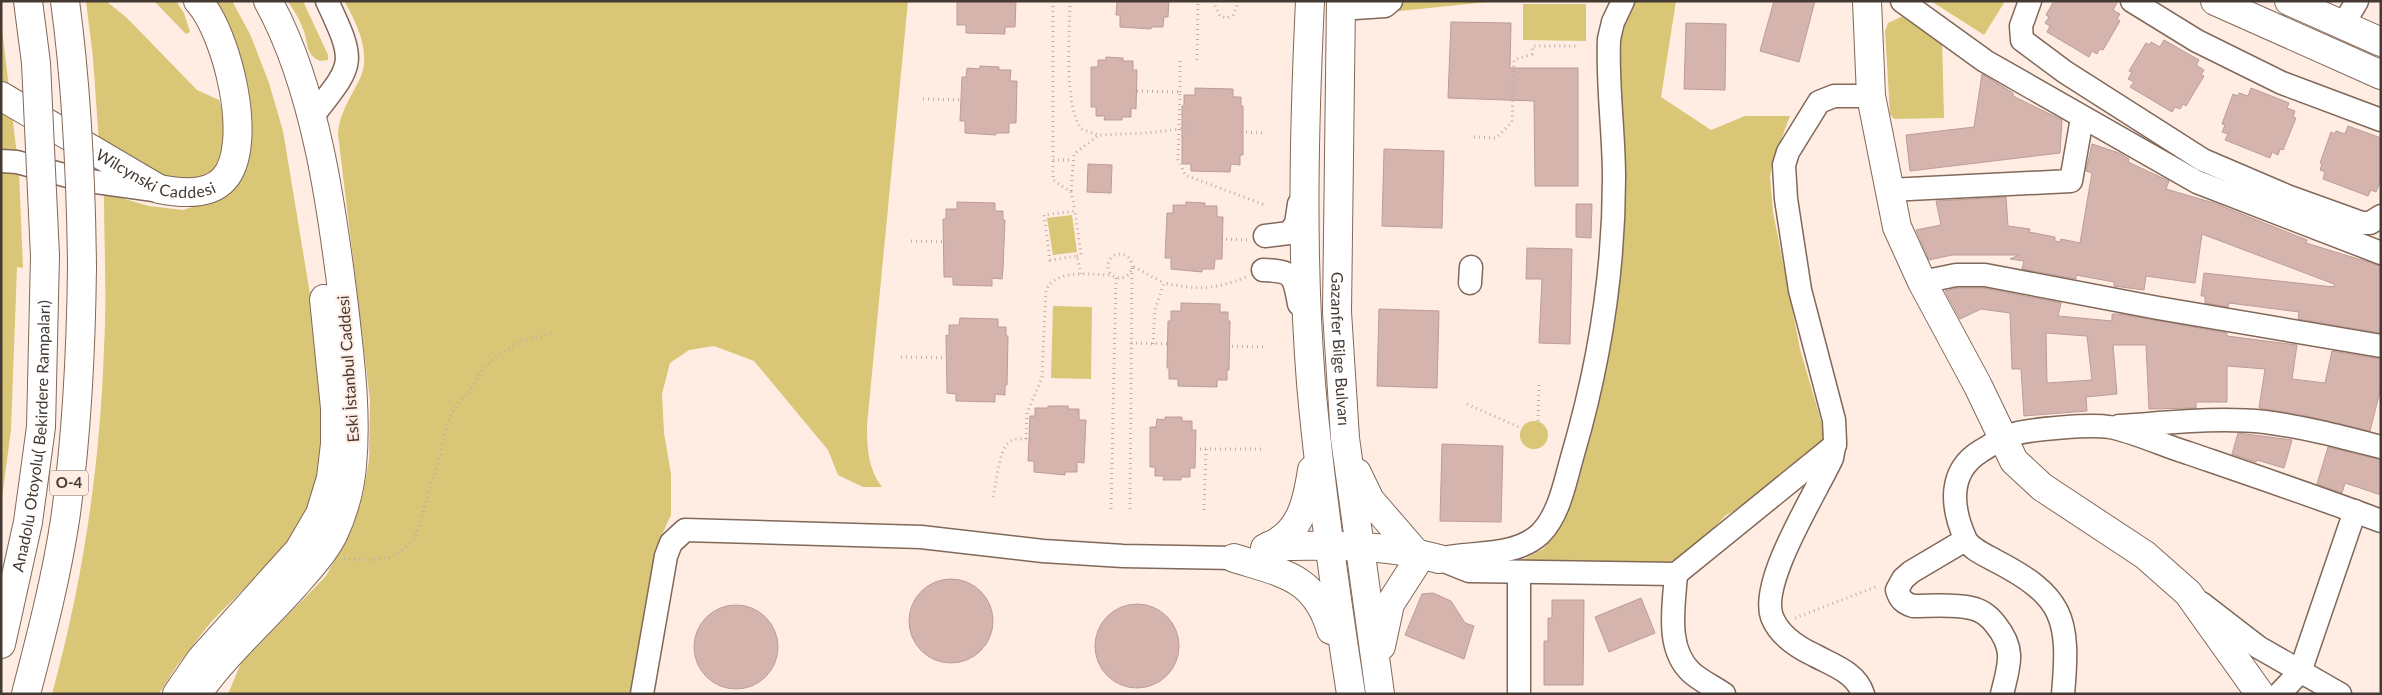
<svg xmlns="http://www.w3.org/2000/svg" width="2382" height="695" viewBox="0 0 2382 695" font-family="Lato,sans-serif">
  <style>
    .green { fill: #d9c676 }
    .building { fill: #d5b4ae; stroke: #bd9c96; fill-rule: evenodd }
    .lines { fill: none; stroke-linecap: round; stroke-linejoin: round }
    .minor-casing { stroke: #816859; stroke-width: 25 }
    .major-casing { stroke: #816859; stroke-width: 30 }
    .highway-casing { stroke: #816859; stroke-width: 30 }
    .path { stroke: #beaea5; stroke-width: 3; stroke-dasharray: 1 4; stroke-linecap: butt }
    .minor { stroke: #fff; stroke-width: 22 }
    .major { stroke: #fff; stroke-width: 28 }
    .highway { stroke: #fff; stroke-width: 28 }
    .highway-bridge-casing { stroke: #816859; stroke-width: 30; stroke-linecap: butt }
    .highway-bridge { stroke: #fff; stroke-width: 28 }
    .labels { text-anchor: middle; stroke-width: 4; stroke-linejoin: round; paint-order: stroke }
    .shield { fill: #ffede3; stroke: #7d7068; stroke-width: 1 }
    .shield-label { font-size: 15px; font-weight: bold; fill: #453a33 }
    .street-label { font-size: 16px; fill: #453a33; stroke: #ffede3 }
  </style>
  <rect width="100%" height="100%" fill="#ffede3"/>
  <g class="green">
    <path d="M 86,1 L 106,1 L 127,18 L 197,90 L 219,100 C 227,123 223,149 218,172 L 187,190 L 99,143 L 93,58 Z"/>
    <polygon points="154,1 176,1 184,13 190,32 186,34"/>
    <path d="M 214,1 L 232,1 L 250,34 L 269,83 L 283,131 L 309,288 L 322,422 L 320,476 L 312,500 L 286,546 L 211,622 L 176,667 L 159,694 L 52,694 C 83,581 100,466 104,349 C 107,297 104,245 104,193 L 149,206 L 183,210 L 220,198 L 234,182 Z"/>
    <path d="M 288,1 L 303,1 L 328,55 L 328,60 L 320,61 C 304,53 309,43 303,29 C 300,19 293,10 288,1 Z"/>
    <path d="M 344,1 L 908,1 L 867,425 C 867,447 868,469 882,487 L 863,487 L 838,475 L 828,450 L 754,361 L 714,346 L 689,350 L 670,363 L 662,394 L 664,433 L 671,474 L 671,515 L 655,550 L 642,625 L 639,694 L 228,694 L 241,663 L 326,576 L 351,530 L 363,494 L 369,460 L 370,400 L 338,134 C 340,111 352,96 361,76 C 371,52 356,21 344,1 Z"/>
    <polygon points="1361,1 1498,1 1360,15"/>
    <polygon points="1634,1 1676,1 1661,97 1711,130 1745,116 1790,116 1773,161 1770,176 1773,212 1800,349 1824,431 1822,441 1808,455 1744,506 1726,515 1695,548 1674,560 1658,567 1496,566 1524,559 1543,549 1554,536 1579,478 1594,424 1617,302 1626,179 1624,125 1618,50 1619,30"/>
    <polygon points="1931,1 2001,1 2004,3 1984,35"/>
    <polygon points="1523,4 1586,4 1586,41 1523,40"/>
    <polygon points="1901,17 1908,18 1942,37 1944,118 1894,119 1890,114 1885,31 1888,23"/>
    <polygon points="1,21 19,172 23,268 17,267 11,430 1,505"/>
    <polygon points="1072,215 1077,252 1053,255 1047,218"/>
    <polygon points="1053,306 1092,307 1091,379 1051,378"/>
    <circle cx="1534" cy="435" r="14"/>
  </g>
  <g class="building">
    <polygon points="957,1 1016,1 1015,27 1005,27 1005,34 966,33 966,25 957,25"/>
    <polygon points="1117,1 1169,1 1168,17 1164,17 1163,27 1151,27 1151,29 1120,27 1120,15 1116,15"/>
    <polygon points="1774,1 1815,1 1799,62 1760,51"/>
    <polygon points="2054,1 2118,1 2113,10 2120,14 2117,19 2120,21 2103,50 2100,49 2097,54 2092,51 2089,57 2047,32 2050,26 2045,23 2049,17 2046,15"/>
    <polygon points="1451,22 1511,23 1510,68 1578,68 1578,186 1535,186 1534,101 1448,98"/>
    <polygon points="1686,23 1726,24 1725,90 1684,89"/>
    <polygon points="2164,40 2199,60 2196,65 2204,70 2201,75 2204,76 2186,106 2183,104 2180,109 2175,107 2172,112 2130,87 2134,82 2128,79 2132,72 2129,71 2146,43 2150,45 2151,42 2160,47"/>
    <polygon points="1106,57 1123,58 1123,61 1133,61 1133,70 1137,70 1136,109 1131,108 1131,117 1122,117 1122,120 1104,120 1105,116 1096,116 1096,107 1091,107 1091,67 1098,67 1098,60 1106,60"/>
    <polygon points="980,66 999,67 999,70 1011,70 1010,81 1017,81 1016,123 1009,123 1009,133 996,133 996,135 965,133 965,121 960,121 962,77 966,77 967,68 980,69"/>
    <polygon points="1982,74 2013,93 2013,96 2062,120 2060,153 1910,171 1906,135 1974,127"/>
    <polygon points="1195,88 1233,89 1233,97 1241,97 1241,106 1243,106 1243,155 1240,155 1240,165 1231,164 1230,172 1191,171 1191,164 1182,164 1182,106 1184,106 1184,95 1195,95"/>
    <polygon points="2251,88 2289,103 2287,108 2295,111 2293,117 2296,118 2283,150 2280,149 2278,155 2272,152 2270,158 2225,140 2228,134 2222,132 2225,125 2222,124 2233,94 2238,96 2239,93 2248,96"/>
    <polygon points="2348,126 2381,138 2381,179 2376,192 2371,190 2368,196 2323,179 2325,172 2320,170 2322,164 2320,163 2331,132 2335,134 2336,131 2345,134"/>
    <polygon points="2092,144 2119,153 2129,159 2128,162 2169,181 2166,189 2214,203 2307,240 2306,243 2381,266 2381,333 2298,319 2299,312 2229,303 2228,307 2205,303 2205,296 2201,296 2204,273 2334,287 2334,284 2202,234 2195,283 2146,276 2144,290 2114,286 2114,282 2076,275 2076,279 2022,269 2024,261 2010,259 2019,255 1952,255 1929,260 1916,230 1941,225 1936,201 2006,197 2008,226 2030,229 2029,232 2055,237 2055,241 2060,242 2061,239 2080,243 2092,173 2086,171"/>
    <polygon points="1384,149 1444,151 1442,228 1382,226"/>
    <polygon points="1088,164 1112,165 1111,193 1087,192"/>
    <polygon points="957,202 995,203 995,211 1003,211 1003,220 1005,220 1003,269 1002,279 992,278 992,286 953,285 953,277 944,277 943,219 946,219 946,209 957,209"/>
    <polygon points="1186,202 1205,203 1205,206 1217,206 1217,217 1223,217 1222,259 1215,259 1214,269 1202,269 1202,272 1171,269 1171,258 1165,258 1167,213 1173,213 1173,205 1186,205"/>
    <polygon points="1576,204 1592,204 1591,238 1576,237"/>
    <polygon points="1527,248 1572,249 1570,344 1539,343 1542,279 1526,279"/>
    <path d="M 1957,288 L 1984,288 L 2061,303 L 2058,316 L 2112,321 L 2112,314 L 2120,314 L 2227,333 L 2227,336 L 2297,345 L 2292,379 L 2325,383 L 2332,351 L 2381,359 L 2381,387 L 2370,431 L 2311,417 L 2259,408 L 2265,369 L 2227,366 L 2227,402 L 2196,402 L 2196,408 L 2149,409 L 2146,345 L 2113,345 L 2117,394 L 2086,397 L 2087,411 L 2024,416 L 2021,369 L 2012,369 L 2010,313 L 1981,309 L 1960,319 L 1945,291 ZM 2046,333 L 2087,336 L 2092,380 L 2047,383 Z"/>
    <polygon points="1181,303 1220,304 1220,312 1228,312 1228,321 1230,321 1229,370 1227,370 1227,380 1217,380 1217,387 1178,386 1178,379 1169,379 1169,368 1167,368 1168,321 1171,321 1171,311 1181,311"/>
    <polygon points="1379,309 1439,311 1437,388 1377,386"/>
    <polygon points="960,318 998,319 998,327 1006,327 1006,336 1008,336 1007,385 1005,385 1005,395 995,394 995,402 956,401 956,394 947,393 946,335 949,336 949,325 959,325"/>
    <polygon points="1048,406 1068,406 1068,409 1079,409 1079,420 1086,420 1084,463 1077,462 1077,472 1065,472 1065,475 1034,472 1034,461 1028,461 1030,416 1035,416 1035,408 1048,408"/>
    <polygon points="1165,417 1182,417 1182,421 1192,421 1192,430 1196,430 1195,468 1190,468 1190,477 1181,477 1181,480 1163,480 1164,476 1155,476 1155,467 1150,467 1150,427 1156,427 1157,419 1165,420"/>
    <polygon points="2238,433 2292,440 2284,468 2257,460 2256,462 2232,454"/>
    <polygon points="1442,444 1503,446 1501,522 1440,521"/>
    <polygon points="2328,447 2381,460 2381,495 2345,483 2342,493 2317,484"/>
    <circle cx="951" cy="621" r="42"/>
    <polygon points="1433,593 1451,601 1465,623 1474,626 1464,659 1405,635 1422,594"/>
    <polygon points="1641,598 1655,633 1609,652 1595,617"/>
    <polygon points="1552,600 1584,600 1583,685 1544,685 1544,641 1548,641 1548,618 1552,618"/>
    <circle cx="1137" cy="646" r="42"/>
    <circle cx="736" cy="647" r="42"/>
  </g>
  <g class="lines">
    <g class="minor-casing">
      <g id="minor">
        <polyline points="1902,1 1985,61 2197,182 2381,253"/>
        <polyline points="2030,1 2021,26 2022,40 2065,72 2203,160 2287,196 2362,223 2370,223 2381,216"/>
        <polyline points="2132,1 2197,41 2282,83 2381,120"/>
        <polyline points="1340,9 1385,6 1391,1"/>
        <polyline points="2343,25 2357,1"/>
        <path d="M 312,117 C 354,63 357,65 327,1"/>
        <polyline points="1,161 17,162 82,180 161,191"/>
        <polyline points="1889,190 2071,181 2082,118"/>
        <polyline points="1265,236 1289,233 1296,224 1299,204"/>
        <path d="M 1263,270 C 1293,271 1294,275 1299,304"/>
        <polyline points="1922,282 1956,275 1985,275 2158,308 2381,346"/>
        <polyline points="1470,283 1471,267"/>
        <path d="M 2119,426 C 2167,423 2217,417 2265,422 C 2304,427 2342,437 2381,447"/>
        <path d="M 1965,540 L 1911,572 L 1903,579 L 1897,590 C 1900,600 1904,603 1913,606 C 1932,606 1954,604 1971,608 C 1982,610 1990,617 1996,625 C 2016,650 2009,665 2002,694"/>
        <path d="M 1439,559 C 1471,551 1514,558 1540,534 C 1560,514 1565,481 1573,454 C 1599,365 1614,272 1614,178 C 1614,132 1607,85 1609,39 L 1613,22 L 1623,1"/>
        <polyline points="1439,559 1469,571 1676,574 1835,445"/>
        <path d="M 1676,574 C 1674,606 1665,649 1692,673 C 1701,681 1714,687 1724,694"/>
        <polyline points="2201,603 2258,647 2340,694"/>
        <polyline points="642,694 666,556 671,543 685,530 921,537 1043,551 1123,556 1234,558"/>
        <polyline points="1519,694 1519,573"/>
        <path d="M 1863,694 C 1856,672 1832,665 1814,655 C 1797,647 1779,635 1772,617 C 1759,582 1816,493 1832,458 L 1835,441 L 1834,420 L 1800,290 L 1786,199 L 1784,165 L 1788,152 L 1819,102 L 1834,96 L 1871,96"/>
        <path d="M 2063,694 C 2070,618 2064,596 1994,560 C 1985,555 1969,548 1965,538 C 1951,506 1948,471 1981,451 C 1991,445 2002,437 2014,434 C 2032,429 2091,424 2109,427 C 2130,430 2165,446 2188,453 C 2252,475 2317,497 2381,521"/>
        <polyline points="2279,694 2300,672 2355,511"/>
      </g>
    </g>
    <g class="major-casing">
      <g id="major">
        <path d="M 1310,1 C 1304,128 1301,256 1311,383 C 1320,487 1335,590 1351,694"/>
        <path id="s1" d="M 1341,1 L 1337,312 L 1345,438 L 1380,694"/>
        <polyline points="1867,1 1871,96 1897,227 1922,282 1978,386 2014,461 2042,487 2145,555 2188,593 2260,694"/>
        <polyline points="2215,1 2381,75"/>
        <polyline points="2289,1 2381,42"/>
        <path id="s2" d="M 1,96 L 159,189 C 179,193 209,196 224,179 C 255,145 227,32 198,1"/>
        <polyline points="1357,473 1370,500 1415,552"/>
        <path d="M 1269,546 C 1326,546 1384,543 1439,559"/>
        <path d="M 1265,548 C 1300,535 1307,504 1312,470"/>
        <path d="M 1234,558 C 1282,573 1315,576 1331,630"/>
        <polyline points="1381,646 1390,604 1415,565"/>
        <polyline points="177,694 201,659 299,550 320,514 331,478 335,444 335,408 324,299"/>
        <path d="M 197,694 C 225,654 262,622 294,586 C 308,570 323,554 333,535 C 343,514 350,489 352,466 C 357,413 350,359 344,306 C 332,208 316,88 268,1"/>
      </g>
    </g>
    <g class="highway-casing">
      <g id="highway">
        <path id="s3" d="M 1,644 L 28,522 L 41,427 L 45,256"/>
        <path d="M 26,694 C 41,636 56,579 65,520 C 77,436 81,352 82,267"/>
      </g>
    </g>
    <g class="path">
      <polyline points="1053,1 1053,180 1071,192 1075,211"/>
      <path d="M 1070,1 C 1070,30 1063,108 1082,129 L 1098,135"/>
      <polyline points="1213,1 1220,16 1227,18 1233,15 1239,1"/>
      <polyline points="1197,60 1198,1"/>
      <polyline points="1137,91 1180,92 1178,159 1185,175 1265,205"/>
      <polyline points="1180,92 1180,60"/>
      <polyline points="923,99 967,100"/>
      <polyline points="1241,132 1265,133"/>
      <polyline points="1474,137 1496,138 1512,122 1514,60 1532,54 1533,46 1577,46"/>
      <polyline points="1053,160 1072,160"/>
      <polyline points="1071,191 1074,154 1099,135 1145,133 1189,128"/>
      <polyline points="1221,239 1248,240"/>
      <polyline points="911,241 951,242"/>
      <circle cx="1120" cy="266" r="12"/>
      <polyline points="1077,256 1081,255 1075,211 1044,215 1050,260 1077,256 1081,274"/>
      <polyline points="1131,343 1176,344"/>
      <path d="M 1153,344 L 1155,310 L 1164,283 C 1199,290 1213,290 1246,277"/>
      <polyline points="1227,346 1263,347"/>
      <polyline points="901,357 954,358"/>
      <polyline points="1467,404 1521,428"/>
      <polyline points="1538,421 1539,383"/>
      <path d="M 1026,439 L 1027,413 L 1042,378 L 1046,290 C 1056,268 1092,275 1112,275"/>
      <polyline points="1195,449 1263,449"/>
      <path d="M 993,497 C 996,486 999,450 1008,443 C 1014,437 1027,439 1035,439"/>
      <polyline points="1111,509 1116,277"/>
      <polyline points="1130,509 1132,266 1164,283"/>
      <polyline points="1204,510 1206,449"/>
      <path d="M 344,559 C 374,560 395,563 415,538 L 441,453 L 445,432 L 450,416 L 457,405 L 469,392 L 482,371 L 498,355 L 520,342 L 554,332"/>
      <polyline points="1795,618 1878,586"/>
    </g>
    <use href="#minor" class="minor"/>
    <use href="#major" class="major"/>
    <use href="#highway" class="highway"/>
    <g class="highway-bridge-casing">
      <g id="highway-bridge">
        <polyline points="28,1 36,63 45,256"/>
        <path d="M 65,1 C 77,90 81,178 82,267"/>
      </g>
    </g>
    <use href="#highway-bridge" class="highway-bridge"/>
  </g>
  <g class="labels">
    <rect class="shield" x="50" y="470.5" width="38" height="25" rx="4"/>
    <g class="shield-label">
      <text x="69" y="488">O-4</text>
    </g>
    <g class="street-label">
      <text dy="6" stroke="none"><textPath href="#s2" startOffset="176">Wilcynski Caddesi</textPath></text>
      <text dy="6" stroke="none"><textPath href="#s1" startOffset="348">Gazanfer Bilge Bulvarı</textPath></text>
      <text transform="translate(348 369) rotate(-94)" y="6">Eski İstanbul Caddesi</text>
      <text dy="6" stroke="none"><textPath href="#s3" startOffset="211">Anadolu Otoyolu( Bekirdere Rampaları)</textPath></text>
    </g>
  </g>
  <rect width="2382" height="695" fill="none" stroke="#453a33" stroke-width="5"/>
</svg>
